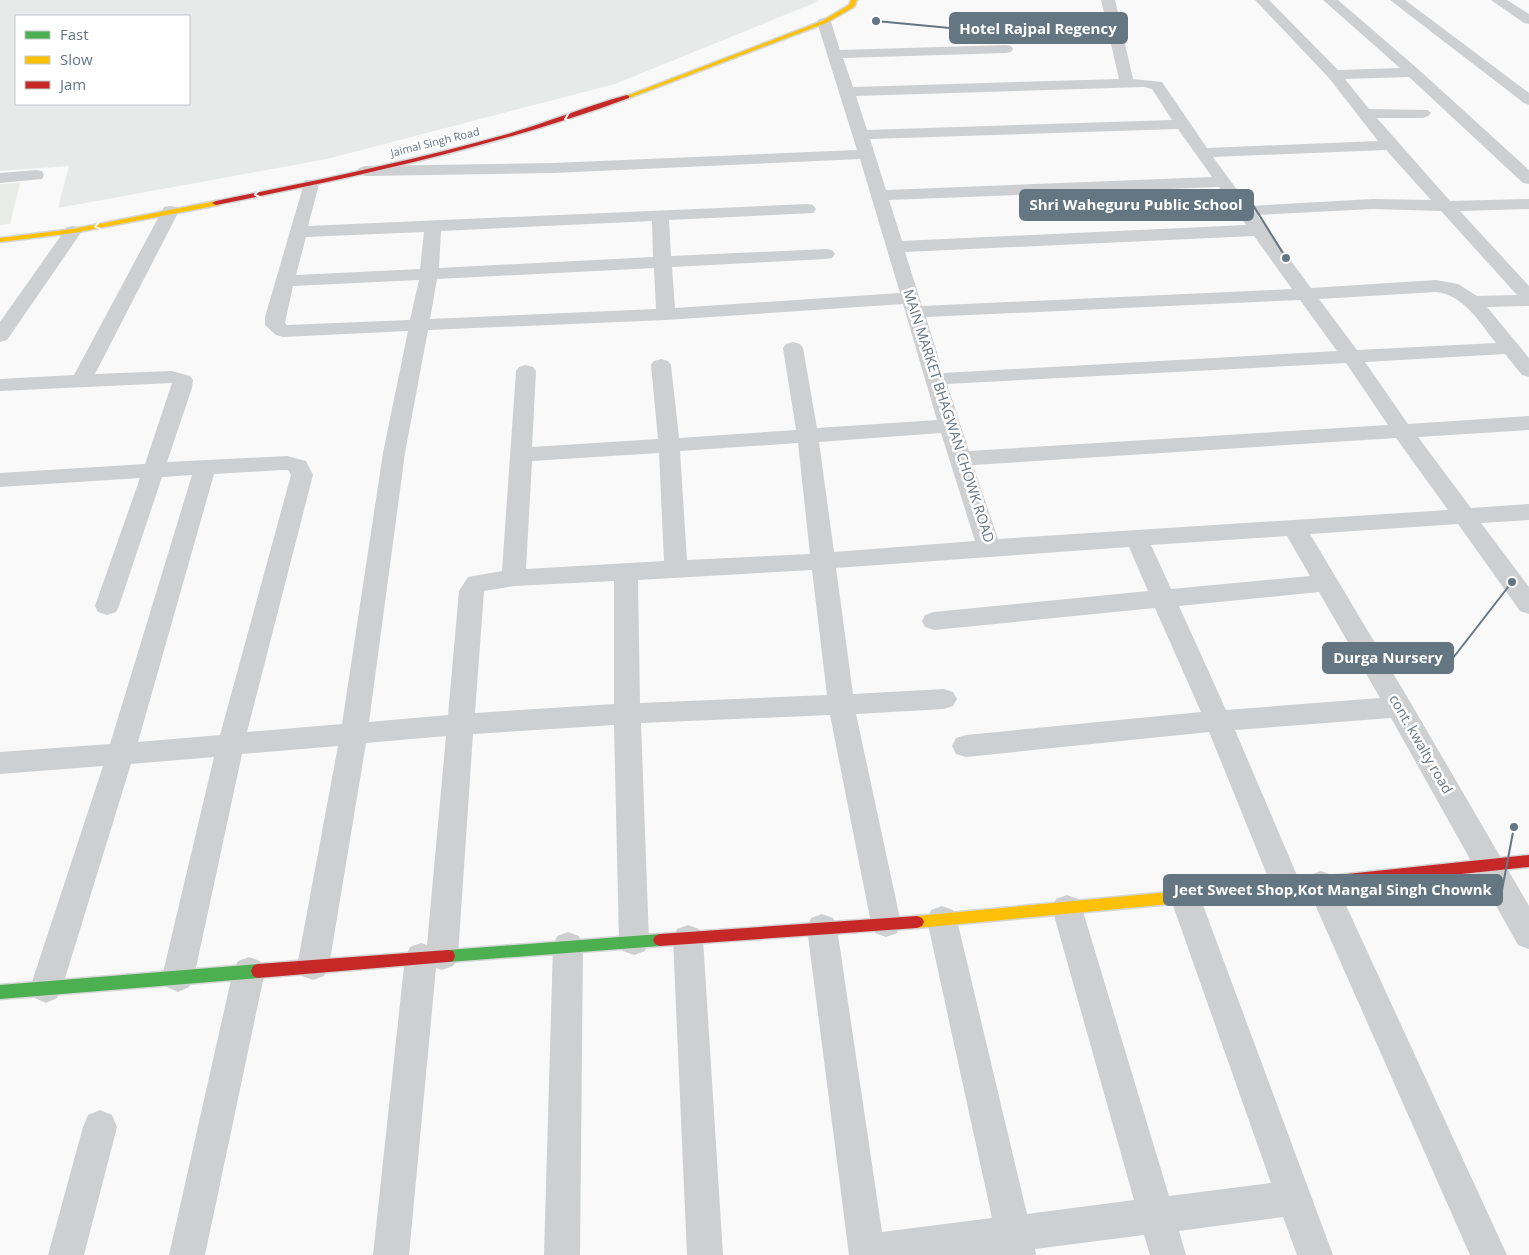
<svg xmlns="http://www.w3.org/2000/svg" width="1529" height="1255" viewBox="0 0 1529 1255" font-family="'Open Sans',sans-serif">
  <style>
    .built { fill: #e8e9e9; fill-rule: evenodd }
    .green { fill: #e8ebe6 }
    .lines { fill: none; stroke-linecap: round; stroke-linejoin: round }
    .fast-casing { stroke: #d5d6d7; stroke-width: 3 }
    .slow-casing { stroke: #d5d6d7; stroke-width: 3 }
    .jam-casing { stroke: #d5d6d7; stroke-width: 3 }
    .street { fill: #cecfd0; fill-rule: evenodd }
    .fast { fill: #4caf50; fill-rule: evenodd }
    .slow { fill: #ffc107; fill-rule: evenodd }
    .jam { fill: #c62828; fill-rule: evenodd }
    .oneway { stroke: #f6fbf6 }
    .labels { text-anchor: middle; stroke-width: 5; stroke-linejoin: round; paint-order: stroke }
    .far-street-label { font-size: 11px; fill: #657683; stroke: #fff }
    .street-label { font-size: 14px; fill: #657683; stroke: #fff }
    .leader { fill: none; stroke: #657683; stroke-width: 2 }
    .callout-dot { fill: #657683; stroke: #fff; stroke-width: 2 }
    .callout { fill: #657683; stroke: #657683; stroke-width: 2 }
    .callout-label { font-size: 15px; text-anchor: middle; font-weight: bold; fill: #fff }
  </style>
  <rect width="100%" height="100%" fill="#f9f9f9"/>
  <path class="built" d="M 0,0 L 814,0 L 819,1 L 615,84 L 327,159 L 58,208 L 69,166 L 0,171 ZM 16,16 L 189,16 L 189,104 L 16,104 Z"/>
  <polygon class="green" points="20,183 10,224 0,225 0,184"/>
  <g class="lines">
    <g class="fast-casing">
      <g id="fast">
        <polygon points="660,934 665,936 667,940 665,944 660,946 448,962 443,961 441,956 443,951 448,950"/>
        <polygon points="258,964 263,966 265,971 263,976 258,978 0,999 0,985"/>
      </g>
    </g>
    <g class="slow-casing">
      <g id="slow">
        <polygon points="851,0 857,0 854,7 826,23 629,98 624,97 822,21 849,5"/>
        <polygon points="216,201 219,201 219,205 73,233 0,242 0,238 73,229"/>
        <polygon points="1202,889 1207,891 1209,895 1207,899 1202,901 917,928 912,926 910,922 912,918 917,916"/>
      </g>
    </g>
    <g class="jam-casing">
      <g id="jam">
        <path d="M 627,95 L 629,96 L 629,98 C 495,147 356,177 216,205 L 212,203 L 216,201 C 314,181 412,161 508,134 C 548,122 587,106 627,95 Z"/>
        <polygon points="1529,855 1529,867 1202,901 1197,899 1195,895 1197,891 1202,889"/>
        <polygon points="917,916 922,918 924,922 922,926 917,928 660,946 655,944 653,940 655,936 660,934"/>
        <polygon points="448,950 453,951 455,956 453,961 448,962 258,978 253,976 251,971 253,966 258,964"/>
      </g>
    </g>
    <g class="street">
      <path d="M 1101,0 L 1115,0 L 1133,79 L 1162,82 L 1207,148 L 1378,141 L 1329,78 L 1255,0 L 1269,0 L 1338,70 L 1400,68 L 1323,0 L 1338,0 L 1418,69 L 1529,170 L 1529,184 L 1523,183 L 1409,77 L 1345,79 L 1369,109 L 1428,110 L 1431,113 L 1428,116 L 1423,118 L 1377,118 L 1450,201 L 1529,199 L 1529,209 L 1460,211 L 1529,286 L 1529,306 L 1487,307 L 1529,358 L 1529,377 L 1522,375 L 1505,354 L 1365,362 L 1408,424 L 1529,416 L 1529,430 L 1418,437 L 1471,508 L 1529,504 L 1529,520 L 1481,523 L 1529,587 L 1529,614 L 1520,611 L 1458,524 L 1310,534 L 1409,700 L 1529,906 L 1529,949 L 1518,945 L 1391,718 L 1235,730 L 1302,887 L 1298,896 L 1287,900 L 1276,896 L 1272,887 L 1209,732 L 966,757 L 956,754 L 952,746 L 956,738 L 966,735 L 1201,712 L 1155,608 L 934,630 L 925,627 L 922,621 L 925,615 L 934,612 L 1148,591 L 1129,547 L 836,568 L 853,694 L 944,689 L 953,692 L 957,699 L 953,706 L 944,709 L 856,714 L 901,923 L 897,933 L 886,937 L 875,933 L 871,923 L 830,715 L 641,723 L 649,941 L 645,951 L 634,955 L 623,951 L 619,941 L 614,725 L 473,734 L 458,956 L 453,966 L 442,970 L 436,968 L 409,1255 L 373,1255 L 405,957 L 410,947 L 421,943 L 427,945 L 446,736 L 366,743 L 329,966 L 324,976 L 313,980 L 302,976 L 297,966 L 338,746 L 242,754 L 194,977 L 189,987 L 178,992 L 167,987 L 162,977 L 214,757 L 131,764 L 62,988 L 57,998 L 46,1003 L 35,998 L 30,988 L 103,766 L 0,774 L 0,752 L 110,744 L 192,475 L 162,477 L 119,606 L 116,612 L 107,615 L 98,612 L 95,606 L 140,478 L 0,487 L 0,473 L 145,464 L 172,383 L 0,391 L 0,379 L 74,375 L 164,207 L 170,206 L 176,207 L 179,211 L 95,374 L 172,371 L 190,376 L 193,380 L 192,388 L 167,462 L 287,456 L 306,461 L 313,475 L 247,732 L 342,724 L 383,453 L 408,331 L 283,337 L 276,335 L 265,325 L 265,317 L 305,180 L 317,180 L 319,184 L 308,226 L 807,204 L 813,205 L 816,209 L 813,213 L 669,220 L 671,256 L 826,249 L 832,250 L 835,254 L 832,258 L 826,259 L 672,267 L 675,308 L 900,293 L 860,159 L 553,173 L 365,176 L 359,174 L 357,171 L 359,168 L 365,166 L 553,163 L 857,150 L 817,22 L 819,19 L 824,18 L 831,22 L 840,50 L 1006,45 L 1011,46 L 1013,49 L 1011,52 L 1006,53 L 843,58 L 853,87 L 1119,79 ZM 1144,87 L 1152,89 L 1172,120 L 867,130 L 856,96 ZM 1178,129 L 1212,177 L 886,190 L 870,139 ZM 1386,150 L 1431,200 L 1373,199 L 1249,206 L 1213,157 ZM 1219,187 L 1246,225 L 902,241 L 889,200 ZM 1373,209 L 1441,211 L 1517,295 L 1477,296 L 1458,284 L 1436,280 L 1311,288 L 1257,215 ZM 652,221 L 653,257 L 439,268 L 441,231 ZM 424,232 L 420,269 L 296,275 L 306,237 ZM 1254,236 L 1292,289 L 922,306 L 905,252 ZM 654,268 L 656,309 L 430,319 L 437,279 ZM 419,280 L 410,320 L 287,325 L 285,323 L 293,286 ZM 1436,292 C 1464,295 1479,322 1496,343 L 1357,350 L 1319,299 ZM 1300,300 L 1337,351 L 943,373 L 926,317 ZM 903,304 L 937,420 L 817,428 L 803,348 L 800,344 L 793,342 L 786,344 L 783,348 L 796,430 L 679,438 L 671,365 L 668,361 L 661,359 L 654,361 L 651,365 L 658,439 L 532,447 L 536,371 L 533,367 L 526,365 L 519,367 L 516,371 L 502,571 L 468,577 L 459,591 L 448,715 L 369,722 L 405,453 L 428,330 L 666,320 ZM 1346,363 L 1388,425 L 969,451 L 947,384 ZM 941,433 L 975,541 L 834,552 L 819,442 ZM 1396,438 L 1448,510 L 998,539 L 973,465 ZM 798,443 L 810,554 L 687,560 L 680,451 ZM 659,453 L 664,561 L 526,569 L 532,461 ZM 282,470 L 288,470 L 291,475 L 220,735 L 138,742 L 214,474 ZM 1287,536 L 1310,576 L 1171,589 L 1151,545 ZM 812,570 L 827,695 L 640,703 L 638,580 ZM 614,581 L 614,704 L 475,713 L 484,591 L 514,586 ZM 1319,592 L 1380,698 L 1226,710 L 1179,606 Z"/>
      <polygon points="1390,0 1405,0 1529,93 1529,105 1524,103"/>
      <polygon points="1491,0 1507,0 1529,14 1529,24 1524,23"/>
      <polygon points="36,170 42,171 44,175 42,179 0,183 0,173"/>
      <polygon points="73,226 79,227 82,231 7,340 0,342 0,322 67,227"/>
      <polygon points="1321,871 1332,875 1507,1255 1470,1255 1306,884 1310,875"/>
      <polygon points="1185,884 1196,888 1200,897 1333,1255 1297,1255 1283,1217 1179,1231 1186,1255 1150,1255 1144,1235 1035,1249 1036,1255 849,1255 807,928 811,918 822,914 833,918 837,928 882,1232 992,1218 927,920 931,910 942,906 953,910 957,920 1027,1214 1134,1200 1052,908 1056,899 1067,895 1078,899 1082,908 1169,1196 1271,1183 1170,897 1174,888"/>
      <polygon points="688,925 699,929 703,939 723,1255 687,1255 673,939 677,929"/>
      <polygon points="568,932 579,936 583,946 580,1255 544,1255 553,946 557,936"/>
      <polygon points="249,957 260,961 265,971 205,1255 169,1255 233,971 238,961"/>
      <polygon points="100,1110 112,1115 117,1127 84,1255 48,1255 83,1127 88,1115"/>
    </g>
    <use href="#fast" class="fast"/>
    <use href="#slow" class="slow"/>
    <use href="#jam" class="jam"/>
  </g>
  <defs><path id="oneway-chevron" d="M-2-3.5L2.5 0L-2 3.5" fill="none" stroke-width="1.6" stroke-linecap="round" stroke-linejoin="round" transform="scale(1.25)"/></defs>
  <g class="oneway">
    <use href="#oneway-chevron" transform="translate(568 118) rotate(161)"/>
    <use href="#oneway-chevron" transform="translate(258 194) rotate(169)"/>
    <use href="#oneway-chevron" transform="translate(98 226) rotate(168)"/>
  </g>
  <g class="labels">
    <g class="far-street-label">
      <text transform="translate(435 142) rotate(-14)" y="4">Jaimal Singh Road</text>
    </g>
    <g class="street-label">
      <text transform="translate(949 416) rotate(72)" y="5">MAIN MARKET BHAGWAN CHOWK ROAD</text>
      <text transform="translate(1421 744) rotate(60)" y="5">cont. kwalty road</text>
    </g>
  </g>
  <path class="leader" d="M876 21L950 28M1286 258L1253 205M1512 582L1453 658M1514 827L1502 890"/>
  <g class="callout-dot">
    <circle cx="876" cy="21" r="5"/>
    <circle cx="1286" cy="258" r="5"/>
    <circle cx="1512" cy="582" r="5"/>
    <circle cx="1514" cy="827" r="5"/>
  </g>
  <g class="callout">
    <rect x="950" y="13" width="177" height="30" rx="5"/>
    <rect x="1020" y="190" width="233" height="30" rx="5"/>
    <rect x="1323" y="643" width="130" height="30" rx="5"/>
    <rect x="1164" y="875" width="338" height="30" rx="5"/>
  </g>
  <g class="callout-label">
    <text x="1038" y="34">Hotel Rajpal Regency</text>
    <text x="1136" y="210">Shri Waheguru Public School</text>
    <text x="1388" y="663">Durga Nursery</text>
    <text x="1333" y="895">Jeet Sweet Shop,Kot Mangal Singh Chownk</text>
  </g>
  <rect x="15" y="15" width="175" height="90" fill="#ffffff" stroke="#c1c8cd"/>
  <rect x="25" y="31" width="25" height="8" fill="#4caf50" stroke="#c1c8cd"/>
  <text x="60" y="40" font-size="15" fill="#657683">Fast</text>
  <rect x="25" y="56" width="25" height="8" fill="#ffc107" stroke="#c1c8cd"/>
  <text x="60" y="65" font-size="15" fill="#657683">Slow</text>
  <rect x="25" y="81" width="25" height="8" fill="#c62828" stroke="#c1c8cd"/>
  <text x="60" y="90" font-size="15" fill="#657683">Jam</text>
</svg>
